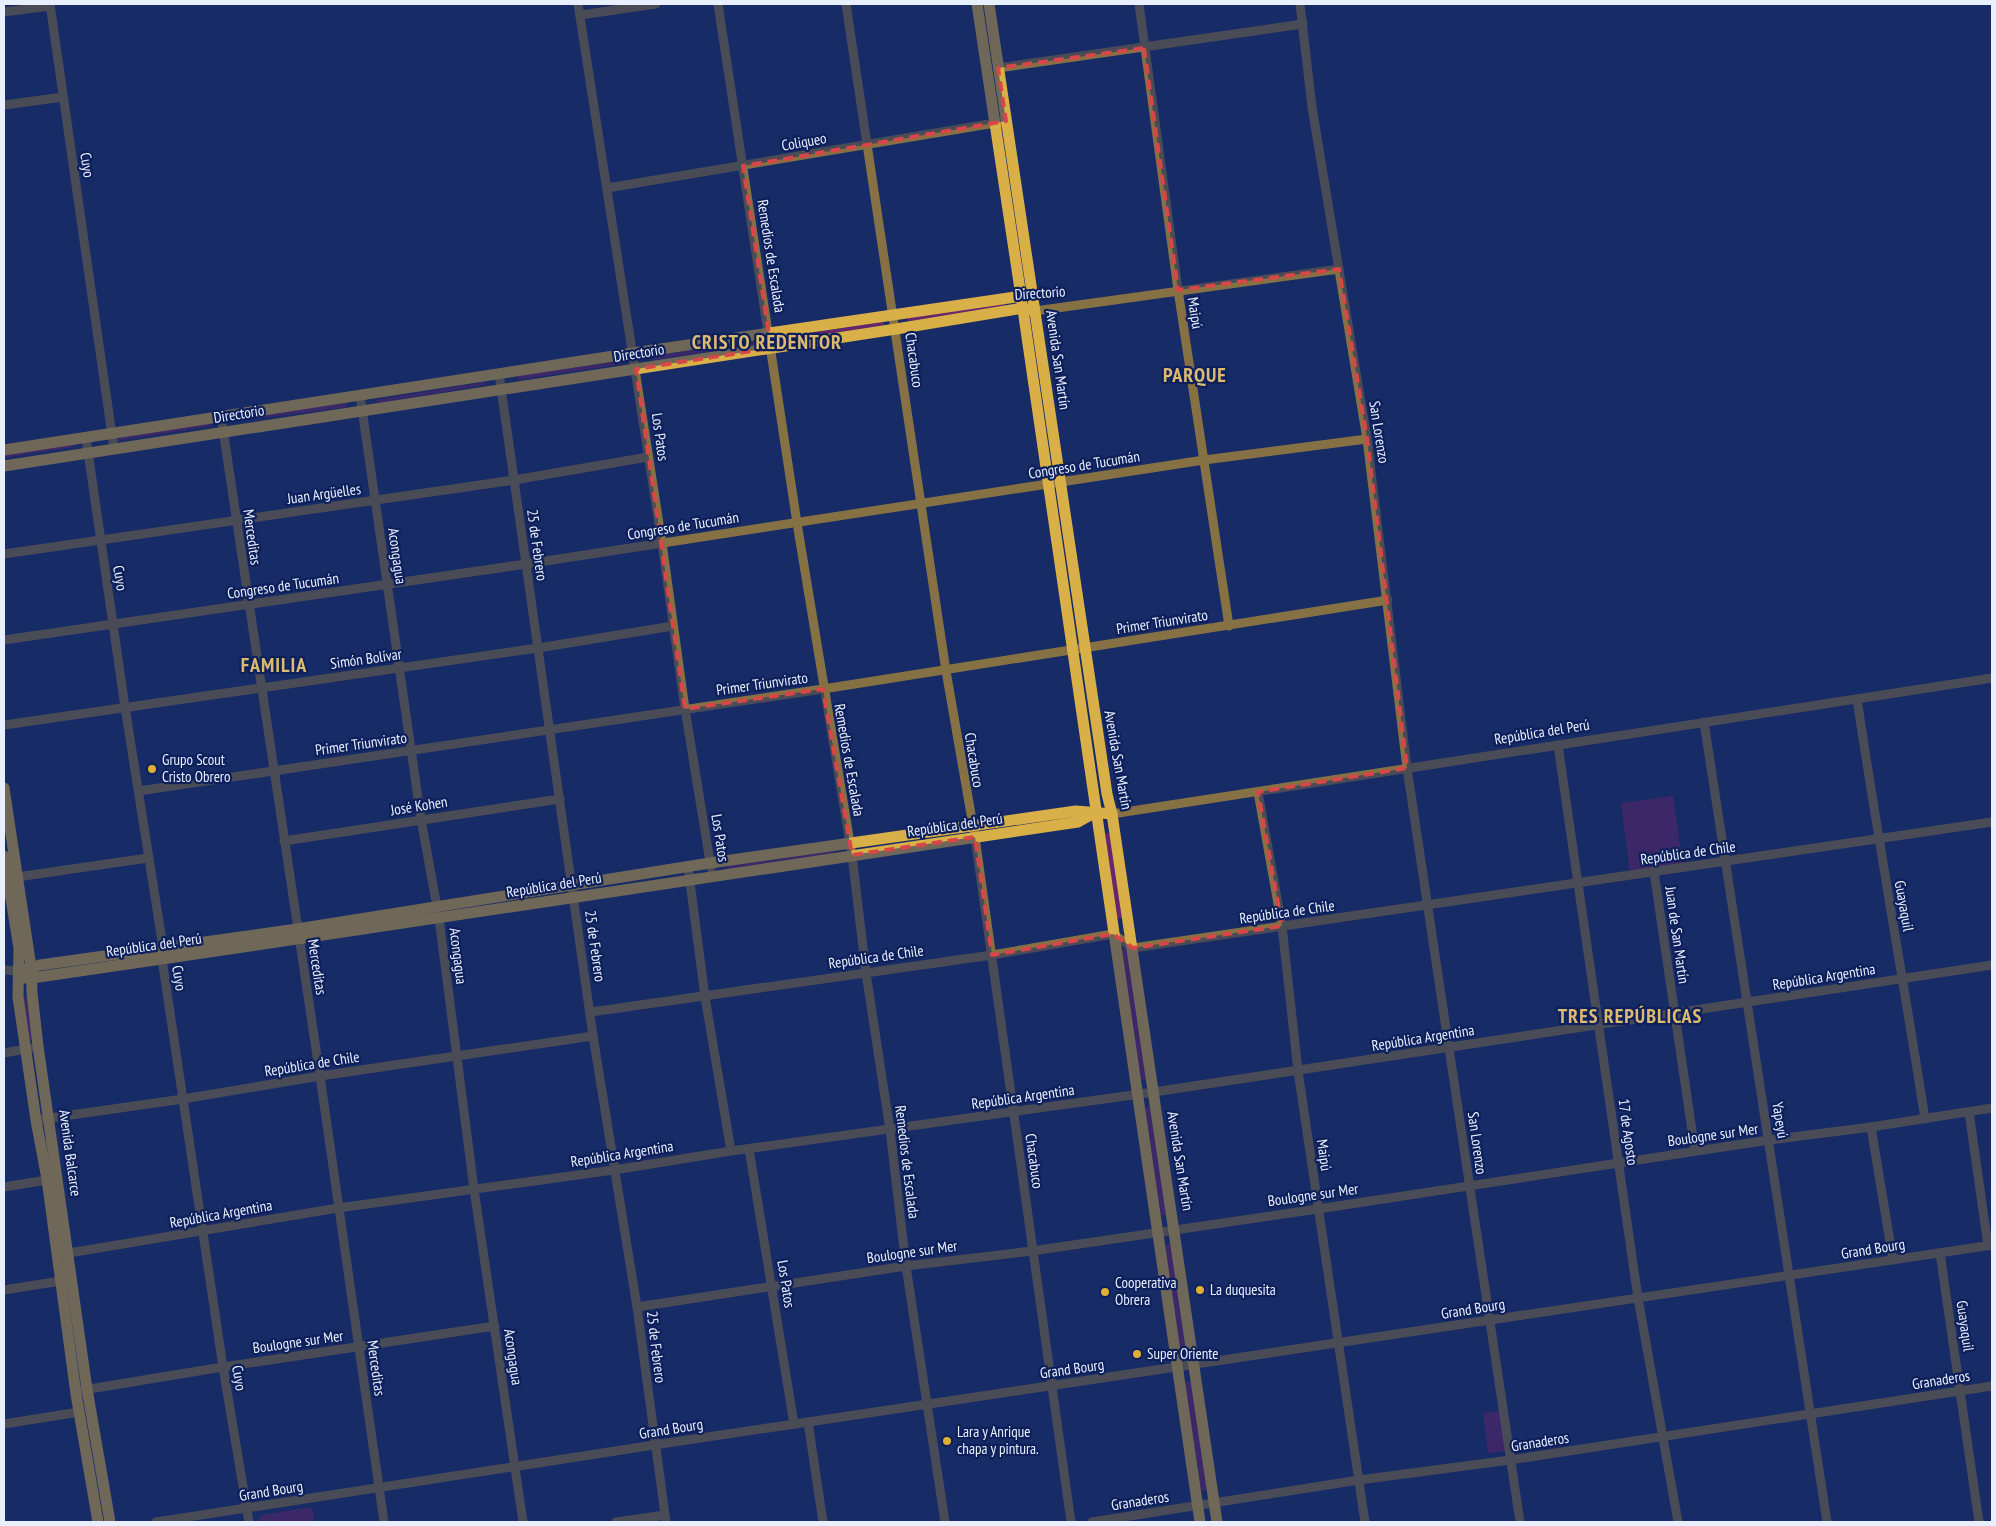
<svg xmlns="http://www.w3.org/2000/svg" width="1996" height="1526" viewBox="0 0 1996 1526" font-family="'PT Sans Narrow',sans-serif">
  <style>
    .green { fill: #69246d }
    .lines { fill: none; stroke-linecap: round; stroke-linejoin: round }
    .minor { stroke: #857143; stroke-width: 9 }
    .major { stroke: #d9af48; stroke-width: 11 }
    .marked { fill: none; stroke: #d94648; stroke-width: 4; stroke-dasharray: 10 6; stroke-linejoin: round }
    .poi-dot { fill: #e0b034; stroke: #0e205b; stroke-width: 2 }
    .labels { text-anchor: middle; stroke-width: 4.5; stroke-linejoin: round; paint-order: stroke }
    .street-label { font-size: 15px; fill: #e8effe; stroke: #0e205b }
    .poi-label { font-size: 15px; fill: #e8effe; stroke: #0e205b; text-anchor: start }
    .district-label { font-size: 20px; font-weight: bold; letter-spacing: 1px; fill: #dcbb71; stroke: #0e205b }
  </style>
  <rect width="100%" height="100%" fill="#172b66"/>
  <g class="green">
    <polygon points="1005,303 1005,306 908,321 908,318"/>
    <polygon points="883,322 884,325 787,340 786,337"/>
    <polygon points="757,341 757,344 653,360 653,356"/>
    <polygon points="622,361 622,364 518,380 517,376"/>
    <polygon points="485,382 485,385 377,403 376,400"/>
    <polygon points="346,403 347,407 241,421 240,418"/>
    <polygon points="210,422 210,426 118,441 118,438"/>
    <polygon points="73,444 74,447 4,458 4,454"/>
    <polygon points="1673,796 1683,865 1630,872 1621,803"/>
    <polygon points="1107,833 1110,835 1122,917 1120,919 1116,917 1105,834"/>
    <polygon points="834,851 835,854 727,870 726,867"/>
    <polygon points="1125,948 1127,951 1146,1078 1144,1080 1140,1079 1121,950"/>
    <polygon points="26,996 33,1040 29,1040 18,997"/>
    <polygon points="1148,1106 1150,1106 1166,1214 1165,1216 1161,1214 1145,1109"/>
    <polygon points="1169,1243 1171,1244 1187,1352 1185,1353 1181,1352 1165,1247"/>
    <polygon points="1188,1381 1191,1383 1207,1489 1204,1492 1201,1490 1185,1383"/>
    <polygon points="1502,1410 1507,1451 1488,1453 1483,1413"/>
    <polygon points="312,1507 315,1522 257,1522 262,1515"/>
  </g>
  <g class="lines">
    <g class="minor">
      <polyline points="50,4 114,449"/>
      <polyline points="578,4 662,543 685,709 711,868"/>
      <polyline points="718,4 797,523 852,855 866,973 890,1130 906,1266 945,1522"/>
      <polyline points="846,4 946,671 975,837 1071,1522"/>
      <polyline points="1139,4 1178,290 1229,626"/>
      <polyline points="1300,4 1312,107 1367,439 1407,768 1520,1522"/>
      <polyline points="4,12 50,6"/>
      <polyline points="580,15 656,4"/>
      <polyline points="998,68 1303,24"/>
      <polyline points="4,105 63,97"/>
      <polyline points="607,188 1001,122"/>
      <polyline points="1035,311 1339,269"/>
      <polyline points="499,374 593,1036 637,1307 666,1522"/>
      <polyline points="360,395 421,819 439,918 474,1189 523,1522"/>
      <polyline points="221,416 320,1076 384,1522"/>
      <polyline points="86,438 125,707 163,947 162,959 223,1367 249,1522"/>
      <polyline points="4,554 514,480 648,457"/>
      <polyline points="4,640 526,564 1204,460 1367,439"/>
      <path d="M 1857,699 C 1878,839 1903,978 1925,1119"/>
      <polyline points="1704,722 1827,1522"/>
      <polyline points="4,725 538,648 673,626"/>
      <polyline points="1558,745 1638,1298 1678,1522"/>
      <polyline points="139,791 823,689 1388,600"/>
      <polyline points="1258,792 1282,926 1298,1071 1365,1522"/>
      <polyline points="1112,814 1992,678"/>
      <polyline points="284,841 560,799"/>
      <polyline points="688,867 705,997 731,1151"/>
      <polyline points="1654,872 1695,1151"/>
      <polyline points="17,877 148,858"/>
      <polyline points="4,970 19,971"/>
      <polyline points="591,1012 992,955 1113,934 1133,948 1992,822"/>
      <polyline points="4,1053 31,1048"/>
      <polyline points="1969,1112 1988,1246"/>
      <polyline points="43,1119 183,1099 320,1076 593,1036"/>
      <polyline points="1871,1127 1893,1260"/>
      <polyline points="749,1149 794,1424"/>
      <polyline points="4,1187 53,1179"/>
      <polyline points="1940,1253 1979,1522"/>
      <polyline points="62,1256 69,1253 338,1208 614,1170 731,1151 1154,1092 1992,965"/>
      <polyline points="4,1290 67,1280"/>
      <polyline points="637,1307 906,1266 1032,1251 1318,1209 1769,1140 1871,1127 1992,1108"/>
      <polyline points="83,1390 223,1367 495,1326"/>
      <polyline points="808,1422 823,1522"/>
      <polyline points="4,1424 79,1412"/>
      <polyline points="156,1522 654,1445 1992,1245"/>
      <polyline points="616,1522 665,1515"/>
      <polyline points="1092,1522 1359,1480 1510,1460 1992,1386"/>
    </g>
    <g class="major">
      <polyline points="977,4 1021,296 1200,1522"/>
      <polyline points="989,4 1107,794 1112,814 1217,1522"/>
      <polyline points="4,450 633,353 1029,295"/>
      <polyline points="4,466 896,329 1023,308 1030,310"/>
      <polyline points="4,788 31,967 32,993 38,1046 87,1389 110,1522"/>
      <path d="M 1096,812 L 1078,822 C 729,871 381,928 32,978 L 25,978 L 19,971 L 40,965 L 297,929 L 710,863 L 971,826 L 1076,811 L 1112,814"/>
      <polyline points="4,856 19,948 18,997 36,1120 47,1179 76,1394 98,1522"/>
    </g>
  </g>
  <path d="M0 0H1996V1526H0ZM 1144,48 L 1178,290 L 1339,269 L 1367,439 L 1407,768 L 1258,792 L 1282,926 L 1133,948 L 1113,934 L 992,955 L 975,837 L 852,855 L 823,689 L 685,709 L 636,369 L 771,348 L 743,166 L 1006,121 L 998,68 Z" fill="#172b66" fill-opacity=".55" fill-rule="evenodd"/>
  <path class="marked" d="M 1144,48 L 1178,290 L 1339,269 L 1367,439 L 1407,768 L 1258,792 L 1282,926 L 1133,948 L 1113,934 L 992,955 L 975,837 L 852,855 L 823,689 L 685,709 L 636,369 L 771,348 L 743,166 L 1006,121 L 998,68 Z"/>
  <g class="poi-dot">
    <circle cx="152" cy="769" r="5"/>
    <circle cx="1200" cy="1290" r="5"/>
    <circle cx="1105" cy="1292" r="5"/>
    <circle cx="1137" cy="1354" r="5"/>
    <circle cx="947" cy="1441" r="5"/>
  </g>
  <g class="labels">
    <g class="street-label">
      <text transform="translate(804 142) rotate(-10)" y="5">Coliqueo</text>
      <text transform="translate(87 165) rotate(82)" y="5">Cuyo</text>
      <text transform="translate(771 256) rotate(81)" y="5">Remedios de Escalada</text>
      <text transform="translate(1040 293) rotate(-4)" y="5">Directorio</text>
      <text transform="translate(1195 313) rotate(81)" y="5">Maipú</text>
      <text transform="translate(639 353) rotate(-9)" y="5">Directorio</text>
      <text transform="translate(914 360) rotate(82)" y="5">Chacabuco</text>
      <text transform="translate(1058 360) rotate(82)" y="5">Avenida San Martín</text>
      <text transform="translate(239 414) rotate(-9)" y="5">Directorio</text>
      <text transform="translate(1379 432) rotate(81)" y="5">San Lorenzo</text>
      <text transform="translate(660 437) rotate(82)" y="5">Los Patos</text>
      <text transform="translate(1084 465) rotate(-9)" y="5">Congreso de Tucumán</text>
      <text transform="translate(324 494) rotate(-8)" y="5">Juan Argüelles</text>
      <text transform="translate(683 526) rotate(-9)" y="5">Congreso de Tucumán</text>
      <text transform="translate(252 537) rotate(82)" y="5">Merceditas</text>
      <text transform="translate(537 545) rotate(82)" y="5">25 de Febrero</text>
      <text transform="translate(397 556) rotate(82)" y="5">Acongagua</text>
      <text transform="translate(120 578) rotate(81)" y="5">Cuyo</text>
      <text transform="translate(283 586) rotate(-8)" y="5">Congreso de Tucumán</text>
      <text transform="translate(1162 622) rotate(-9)" y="5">Primer Triunvirato</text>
      <text transform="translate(366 659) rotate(-8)" y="5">Simón Bolívar</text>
      <text transform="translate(762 684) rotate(-8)" y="5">Primer Triunvirato</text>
      <text transform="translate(1542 732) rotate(-9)" y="5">República del Perú</text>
      <text transform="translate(361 744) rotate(-8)" y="5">Primer Triunvirato</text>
      <text transform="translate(849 760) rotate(80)" y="5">Remedios de Escalada</text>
      <text transform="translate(974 760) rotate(81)" y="5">Chacabuco</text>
      <text transform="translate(1118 760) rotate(80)" y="5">Avenida San Martín</text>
      <text transform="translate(419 806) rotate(-9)" y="5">José Kohen</text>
      <text transform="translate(955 825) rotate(-8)" y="5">República del Perú</text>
      <text transform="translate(720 838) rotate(81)" y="5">Los Patos</text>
      <text transform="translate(1688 853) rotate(-8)" y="5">República de Chile</text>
      <text transform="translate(554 885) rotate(-9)" y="5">República del Perú</text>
      <text transform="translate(1904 906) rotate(80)" y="5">Guayaquil</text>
      <text transform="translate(1287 912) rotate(-8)" y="5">República de Chile</text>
      <text transform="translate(1677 935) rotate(82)" y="5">Juan de San Martín</text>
      <text transform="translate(154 945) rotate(-8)" y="5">República del Perú</text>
      <text transform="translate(595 946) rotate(82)" y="5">25 de Febrero</text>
      <text transform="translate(458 956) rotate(83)" y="5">Acongagua</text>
      <text transform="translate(876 957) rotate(-8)" y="5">República de Chile</text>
      <text transform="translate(317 967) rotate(81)" y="5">Merceditas</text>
      <text transform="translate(1824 977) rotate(-9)" y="5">República Argentina</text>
      <text transform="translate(179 978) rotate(81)" y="5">Cuyo</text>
      <text transform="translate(1423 1038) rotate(-9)" y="5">República Argentina</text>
      <text transform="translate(312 1064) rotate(-9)" y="5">República de Chile</text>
      <text transform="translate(1023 1097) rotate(-8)" y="5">República Argentina</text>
      <text transform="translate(1780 1120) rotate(81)" y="5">Yapeyú</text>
      <text transform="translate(1628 1132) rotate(82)" y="5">17 de Agosto</text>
      <text transform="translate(1713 1135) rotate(-8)" y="5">Boulogne sur Mer</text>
      <text transform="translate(1477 1143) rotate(82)" y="5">San Lorenzo</text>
      <text transform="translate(70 1153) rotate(82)" y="5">Avenida Balcarce</text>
      <text transform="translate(622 1154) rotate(-9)" y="5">República Argentina</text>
      <text transform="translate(1324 1155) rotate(82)" y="5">Maipú</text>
      <text transform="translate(1034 1161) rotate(82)" y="5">Chacabuco</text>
      <text transform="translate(1180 1161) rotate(81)" y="5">Avenida San Martín</text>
      <text transform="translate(907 1162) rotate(83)" y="5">Remedios de Escalada</text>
      <text transform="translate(1313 1195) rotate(-8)" y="5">Boulogne sur Mer</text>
      <text transform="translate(221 1214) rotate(-10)" y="5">República Argentina</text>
      <text transform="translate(1873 1249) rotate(-9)" y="5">Grand Bourg</text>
      <text transform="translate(912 1252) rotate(-8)" y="5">Boulogne sur Mer</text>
      <text transform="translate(786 1284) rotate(81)" y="5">Los Patos</text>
      <text transform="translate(1473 1309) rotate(-9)" y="5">Grand Bourg</text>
      <text transform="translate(1965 1326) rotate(82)" y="5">Guayaquil</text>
      <text transform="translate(298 1342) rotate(-8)" y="5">Boulogne sur Mer</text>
      <text transform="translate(656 1347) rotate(83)" y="5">25 de Febrero</text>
      <text transform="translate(513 1357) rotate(82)" y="5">Acongagua</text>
      <text transform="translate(376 1368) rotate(82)" y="5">Merceditas</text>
      <text transform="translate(1072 1369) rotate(-8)" y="5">Grand Bourg</text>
      <text transform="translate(239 1378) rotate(81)" y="5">Cuyo</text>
      <text transform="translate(1941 1380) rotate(-9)" y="5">Granaderos</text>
      <text transform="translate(671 1429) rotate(-9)" y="5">Grand Bourg</text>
      <text transform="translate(1540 1442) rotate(-9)" y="5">Granaderos</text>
      <text transform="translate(271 1491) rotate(-9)" y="5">Grand Bourg</text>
      <text transform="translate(1140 1501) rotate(-9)" y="5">Granaderos</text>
    </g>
    <g class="poi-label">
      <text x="162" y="765">Grupo Scout<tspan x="162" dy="17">Cristo Obrero</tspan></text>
      <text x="1115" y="1288">Cooperativa<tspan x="1115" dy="17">Obrera</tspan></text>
      <text x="1210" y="1295">La duquesita</text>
      <text x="1147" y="1359">Super Oriente</text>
      <text x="957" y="1437">Lara y Anrique<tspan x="957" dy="17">chapa y pintura.</tspan></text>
    </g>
    <g class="district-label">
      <text x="767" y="349">CRISTO REDENTOR</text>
      <text x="1195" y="382">PARQUE</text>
      <text x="274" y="672">FAMILIA</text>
      <text x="1630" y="1023">TRES REPÚBLICAS</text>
    </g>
  </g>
  <rect width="1996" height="1526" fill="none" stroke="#e8effe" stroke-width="10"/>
</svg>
